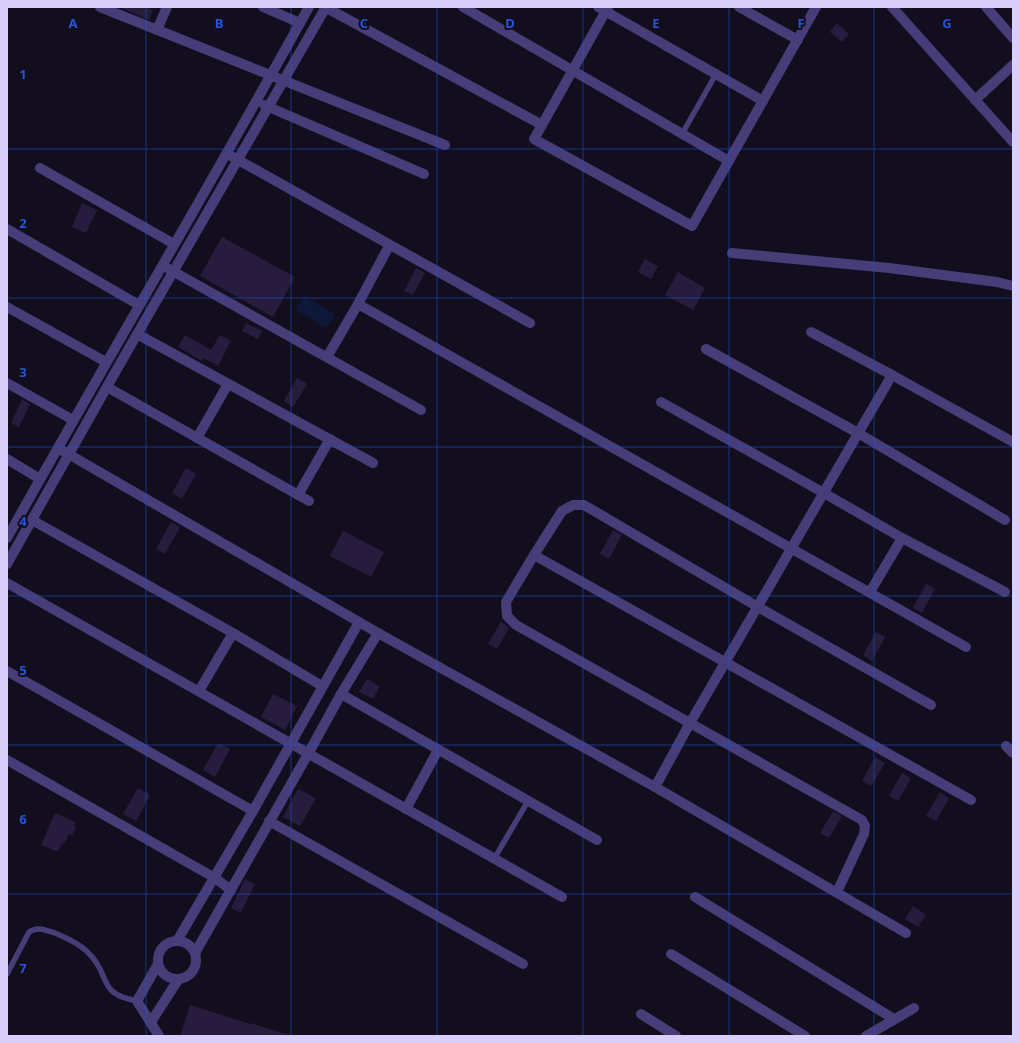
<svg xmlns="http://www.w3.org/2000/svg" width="1020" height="1043" viewBox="0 0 1020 1043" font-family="'Noto Sans',sans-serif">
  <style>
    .water { fill: #0d1738 }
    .building { fill: #271c3d }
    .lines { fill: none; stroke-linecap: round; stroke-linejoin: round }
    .service { stroke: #473d79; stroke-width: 5.5 }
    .minor { stroke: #473d79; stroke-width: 10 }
    .grid { fill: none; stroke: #2654da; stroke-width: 1; stroke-opacity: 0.55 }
    .grid-label { font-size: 13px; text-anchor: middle; font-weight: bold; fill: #2654da; stroke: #130e1e; stroke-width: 4; stroke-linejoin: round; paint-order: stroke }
  </style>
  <rect width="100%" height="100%" fill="#130e1e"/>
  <polygon class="water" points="304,296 335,314 326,328 296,310"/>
  <g class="building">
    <polygon points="119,7 145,7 153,10 149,20"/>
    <polygon points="837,23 849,34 842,42 830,32"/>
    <polygon points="82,203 97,210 86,233 72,227"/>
    <polygon points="222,237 295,277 273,317 200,276"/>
    <polygon points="645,259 658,266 651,279 638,272"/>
    <polygon points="416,268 425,273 413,295 404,291"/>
    <polygon points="678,272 705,288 693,310 665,295"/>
    <polygon points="246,323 262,331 258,339 242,331"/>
    <polygon points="185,335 211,350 220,335 231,341 218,366 204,358 202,361 178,347"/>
    <polygon points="297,378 307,384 293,407 284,401"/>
    <polygon points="22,399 30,404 19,427 11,423"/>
    <polygon points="186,468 196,474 182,499 172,493"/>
    <polygon points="171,522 180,527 165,554 156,549"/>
    <polygon points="613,530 622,535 609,559 600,554"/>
    <polygon points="343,531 384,552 371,577 330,556"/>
    <polygon points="926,584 935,589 922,613 913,608"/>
    <polygon points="501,621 509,628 497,649 488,644"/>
    <polygon points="876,632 885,637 872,661 863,655"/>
    <polygon points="367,679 380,686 373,699 359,692"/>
    <polygon points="273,694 297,706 285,730 261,717"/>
    <polygon points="218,743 230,749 215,777 203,770"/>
    <polygon points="875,757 885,763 871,786 862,781"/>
    <polygon points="902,773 911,778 898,801 889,796"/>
    <polygon points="138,788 150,795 136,821 123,814"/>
    <polygon points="298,789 316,798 300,826 283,817"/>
    <polygon points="940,792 949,798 936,821 926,816"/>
    <polygon points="833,811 842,816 829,838 820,833"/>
    <polygon points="55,813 75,822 74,826 76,827 72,835 69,834 64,844 62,843 58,852 41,845"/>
    <polygon points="245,879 255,884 241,913 231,908"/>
    <polygon points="913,906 926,915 918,927 905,919"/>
    <polygon points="190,1005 250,1024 250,1023 286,1034 286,1036 180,1036"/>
  </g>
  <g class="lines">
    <g class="service">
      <polyline points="682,134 716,74"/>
      <polyline points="494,859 528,801"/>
      <path d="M 7,974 L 29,932 C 38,926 45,930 55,933 C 74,941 90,949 100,969 C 103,975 106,985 111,990 C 118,997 128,999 137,1001"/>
    </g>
    <g class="minor">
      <polyline points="100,7 445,145"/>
      <polyline points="263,7 300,23"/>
      <polyline points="325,7 542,125 534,139 692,226 816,7"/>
      <polyline points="463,7 729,161"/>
      <polyline points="598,7 763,101"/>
      <polyline points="739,7 798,40"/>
      <polyline points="892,7 1013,142"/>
      <polyline points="986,7 1013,38"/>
      <polyline points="157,30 167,7"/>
      <polyline points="975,100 1013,65"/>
      <polyline points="264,105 424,174"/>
      <polyline points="542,125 608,7"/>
      <polyline points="231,156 530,323"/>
      <polyline points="40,168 174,244"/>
      <polyline points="7,229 139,305"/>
      <polyline points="732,253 889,268 997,282 1013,286"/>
      <polyline points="167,268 421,410"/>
      <polyline points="358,304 966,647"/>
      <polyline points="7,307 106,362"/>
      <polyline points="811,332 892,375"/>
      <polyline points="137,334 373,463"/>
      <polyline points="706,349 858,433 1005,520"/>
      <polyline points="327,357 358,304 389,246"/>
      <polyline points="7,383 73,420"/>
      <polyline points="107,387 309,501"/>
      <polyline points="661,402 824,493 902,538 1005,592"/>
      <polyline points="197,438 228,384"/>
      <polyline points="58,448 378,633 655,787"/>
      <polyline points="7,459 40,479"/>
      <polyline points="298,495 330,439"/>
      <polyline points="32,520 233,633 322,686"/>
      <path d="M 7,538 C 107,360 210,185 309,7"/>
      <polyline points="534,555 971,800"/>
      <polyline points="7,564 117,369 326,7"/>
      <polyline points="7,583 562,897"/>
      <polyline points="870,592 902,538"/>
      <polyline points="7,671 253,811"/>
      <polyline points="199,691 233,633"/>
      <polyline points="341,694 597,840"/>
      <polyline points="1006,746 1013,753"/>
      <polyline points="7,760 215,878 231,890"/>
      <polyline points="406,809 438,750"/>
      <polyline points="269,821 523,964"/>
      <polyline points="837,892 864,834 865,826 862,820 516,625 507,616 506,602 534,555 562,511 573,505 584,505 758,607 931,705"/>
      <polyline points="695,897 894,1019"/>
      <polyline points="906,933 655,787 690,723 892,375 1013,442"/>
      <circle cx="177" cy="960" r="19"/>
      <polyline points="177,941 253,811 359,622"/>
      <polyline points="195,953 308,754 341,694 378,633"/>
      <polyline points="671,954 805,1036"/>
      <polyline points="158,964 137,1001 159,1036"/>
      <polyline points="641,1014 676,1036"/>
      <polyline points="151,1022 178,980"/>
      <polyline points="866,1036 914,1008"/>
    </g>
  </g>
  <path class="grid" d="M 146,7 L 146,1036M 291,7 L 291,1036M 437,7 L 437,1036M 583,7 L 583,1036M 729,7 L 729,1036M 874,7 L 874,1036M 7,149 L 1013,149M 7,298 L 1013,298M 7,447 L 1013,447M 7,596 L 1013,596M 7,745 L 1013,745M 7,894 L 1013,894"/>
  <g class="grid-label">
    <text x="73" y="28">A</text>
    <text x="219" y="28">B</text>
    <text x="364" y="28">C</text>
    <text x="510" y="28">D</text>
    <text x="656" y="28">E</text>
    <text x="801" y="28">F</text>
    <text x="947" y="28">G</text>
    <text x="23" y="79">1</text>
    <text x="23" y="228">2</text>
    <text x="23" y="377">3</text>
    <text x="23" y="526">4</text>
    <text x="23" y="675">5</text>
    <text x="23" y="824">6</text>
    <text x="23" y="973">7</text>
  </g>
  <rect width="1020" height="1043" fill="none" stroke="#dacffb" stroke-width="16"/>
</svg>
